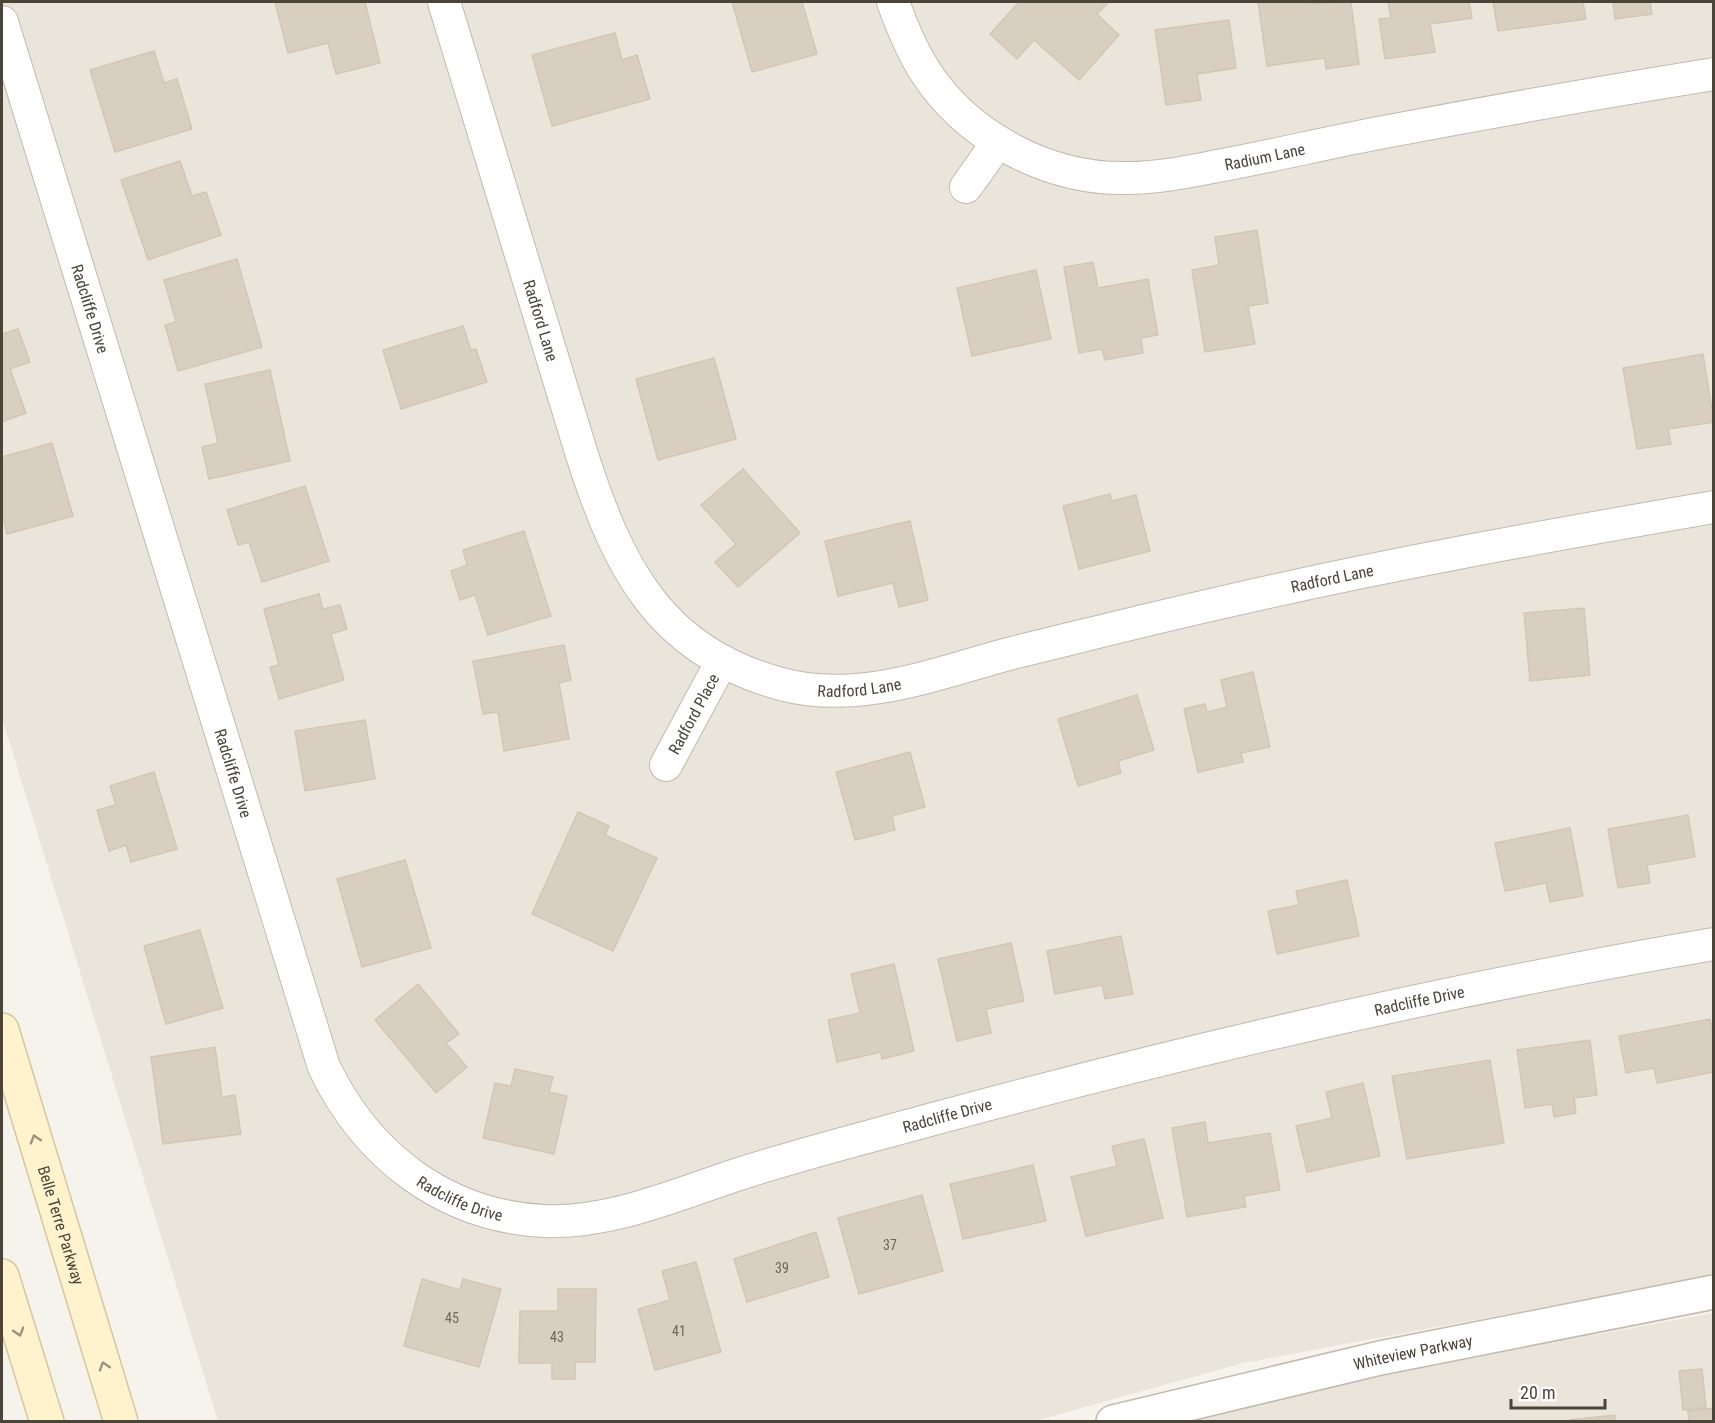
<svg xmlns="http://www.w3.org/2000/svg" width="1715" height="1423" viewBox="0 0 1715 1423" font-family="'Roboto Condensed',sans-serif">
  <style>
    .residential { fill: #eae5da }
    .building { fill: #d8cfc1; stroke: #d3c7b4; stroke-width: 1.5 }
    .lines { fill: none; stroke-linecap: round; stroke-linejoin: round }
    .minor-casing { stroke: #c2bbae; stroke-width: 34 }
    .tertiary-casing { stroke: #c2bbae; stroke-width: 36 }
    .secondary-casing { stroke: #d6c79b; stroke-width: 36 }
    .minor { stroke: #fff; stroke-width: 32 }
    .tertiary { stroke: #fff; stroke-width: 33 }
    .secondary { stroke: #fff3cd; stroke-width: 33 }
    .oneway { stroke: #9c937c }
    .labels { text-anchor: middle; stroke-width: 4.5; stroke-linejoin: round; paint-order: stroke }
    .number-label { font-size: 14px; fill: #6e675b }
    .street-label { font-size: 16px; fill: #4b4439; stroke: #fff }
  </style>
  <rect width="100%" height="100%" fill="#f6f3ec"/>
  <g class="residential">
    <polygon points="2,2 1713,2 1713,1276 1243,1363 1035,1421 218,1421 2,718"/>
    <polygon points="1713,1313 1713,1421 1175,1422 1250,1399"/>
  </g>
  <g class="building">
    <polygon points="275,2 365,2 380,63 336,74 328,43 288,53"/>
    <polygon points="732,2 802,2 817,54 752,72"/>
    <polygon points="1019,2 1109,2 1097,14 1119,35 1079,80 1034,40 1017,59 990,34"/>
    <polygon points="1258,2 1307,2 1307,4 1351,2 1359,64 1326,69 1325,58 1267,66"/>
    <polygon points="1388,2 1469,2 1472,18 1430,24 1435,52 1385,59 1379,19 1391,18"/>
    <polygon points="1493,2 1583,2 1586,19 1498,31"/>
    <polygon points="1613,2 1650,2 1652,14 1615,19"/>
    <polygon points="1229,20 1236,68 1197,74 1201,100 1166,105 1155,30"/>
    <polygon points="615,33 622,60 637,55 650,99 552,126 532,55"/>
    <polygon points="154,51 164,83 177,79 192,129 115,152 90,70"/>
    <polygon points="180,161 192,196 206,192 221,235 148,260 121,180"/>
    <polygon points="1257,230 1268,303 1248,306 1255,344 1205,352 1192,270 1219,265 1215,237"/>
    <polygon points="237,259 262,347 178,371 165,325 176,322 164,280"/>
    <polygon points="1093,262 1098,288 1148,279 1158,335 1141,338 1143,353 1105,360 1102,349 1079,353 1064,267"/>
    <polygon points="1036,270 1051,339 972,356 957,288"/>
    <polygon points="463,326 471,350 476,349 487,382 401,409 383,350"/>
    <polygon points="18,329 30,362 10,369 26,413 2,422 2,334"/>
    <polygon points="1703,354 1714,422 1668,429 1671,444 1637,449 1623,368"/>
    <polygon points="714,358 736,439 658,460 636,379"/>
    <polygon points="270,370 290,461 209,479 202,447 218,443 205,384"/>
    <polygon points="52,443 73,516 7,534 2,514 2,457"/>
    <polygon points="743,469 800,533 738,587 715,562 736,544 701,505"/>
    <polygon points="305,486 329,561 262,582 249,542 238,545 227,510"/>
    <polygon points="1110,494 1112,501 1136,495 1150,551 1079,569 1063,506"/>
    <polygon points="910,521 928,600 899,607 893,583 838,596 825,541"/>
    <polygon points="524,531 551,616 488,635 475,595 460,600 451,571 467,565 463,550"/>
    <polygon points="319,594 323,609 340,605 347,629 331,634 344,680 279,699 270,667 279,665 264,609"/>
    <polygon points="1584,608 1590,675 1530,681 1524,613"/>
    <polygon points="564,645 571,680 559,683 569,739 504,751 498,712 483,714 473,661"/>
    <polygon points="1253,672 1270,747 1241,753 1243,762 1198,772 1184,709 1205,704 1207,712 1227,707 1221,680"/>
    <polygon points="1137,695 1154,750 1118,761 1121,773 1078,786 1058,719"/>
    <polygon points="365,720 375,779 305,791 295,731"/>
    <polygon points="910,752 925,807 892,816 895,830 855,840 836,772"/>
    <polygon points="154,772 177,849 131,862 126,845 109,851 97,810 116,805 110,786"/>
    <polygon points="578,812 609,826 605,835 657,858 613,951 532,914"/>
    <polygon points="1688,815 1695,857 1647,865 1650,883 1618,888 1608,829"/>
    <polygon points="1570,828 1583,896 1550,902 1546,883 1505,891 1495,843"/>
    <polygon points="405,860 431,948 362,967 337,879"/>
    <polygon points="1347,880 1359,936 1277,954 1268,911 1299,905 1296,891"/>
    <polygon points="200,930 223,1008 166,1024 144,946"/>
    <polygon points="1121,936 1133,994 1105,999 1102,985 1055,994 1047,951"/>
    <polygon points="1011,943 1024,1001 986,1009 991,1033 957,1041 938,959"/>
    <polygon points="894,964 914,1051 882,1059 881,1052 837,1062 828,1020 860,1013 851,974"/>
    <polygon points="418,984 459,1034 446,1043 467,1067 436,1093 375,1020"/>
    <polygon points="1710,1019 1714,1037 1714,1072 1657,1083 1654,1068 1626,1073 1619,1036"/>
    <polygon points="1590,1040 1597,1095 1574,1098 1576,1113 1554,1117 1552,1104 1525,1108 1517,1050"/>
    <polygon points="215,1047 222,1097 235,1095 241,1134 163,1144 151,1057"/>
    <polygon points="1490,1060 1504,1143 1407,1159 1392,1076"/>
    <polygon points="515,1069 553,1077 549,1092 567,1096 554,1154 483,1138 495,1083 511,1086"/>
    <polygon points="1363,1083 1380,1156 1307,1172 1296,1126 1332,1118 1326,1092"/>
    <polygon points="1205,1122 1208,1143 1270,1133 1280,1190 1244,1196 1246,1207 1187,1217 1172,1128"/>
    <polygon points="1144,1139 1163,1218 1086,1236 1071,1177 1117,1166 1112,1146"/>
    <polygon points="1033,1165 1046,1221 963,1239 950,1184"/>
    <polygon points="922,1195 943,1271 859,1294 838,1218"/>
    <polygon points="816,1232 829,1277 747,1302 734,1259"/>
    <polygon points="696,1262 721,1352 655,1370 638,1309 670,1300 662,1271"/>
    <polygon points="422,1279 460,1290 463,1279 501,1289 479,1367 404,1346"/>
    <polygon points="558,1289 596,1289 595,1362 575,1362 575,1379 552,1379 552,1363 519,1363 520,1311 558,1311"/>
    <polygon points="1702,1369 1706,1408 1683,1410 1679,1371"/>
    <polygon points="1714,1408 1714,1422 1689,1422 1688,1411"/>
    <polygon points="1615,1415 1615,1422 1570,1422 1570,1420"/>
  </g>
  <g class="lines">
    <g class="minor-casing">
      <g id="minor">
        <path id="s1" d="M 444,2 L 582,455 C 618,567 659,651 781,684 C 859,705 937,673 1012,653 C 1078,637 1145,620 1211,605 C 1377,566 1546,536 1714,507"/>
        <path id="s2" d="M 893,2 C 901,24 910,47 923,68 C 965,136 1048,180 1128,178 C 1160,178 1191,171 1223,165 C 1277,155 1330,142 1384,132 C 1494,111 1603,92 1714,74"/>
        <path id="s3" d="M 2,22 L 324,1067 C 366,1155 444,1216 544,1221 C 610,1224 678,1194 739,1174 C 801,1154 864,1138 926,1121 C 1186,1050 1448,989 1714,944"/>
        <polyline points="966,187 998,142"/>
        <path id="s4" d="M 666,765 L 722,661"/>
      </g>
    </g>
    <g class="tertiary-casing">
      <g id="tertiary">
        <path id="s5" d="M 1113,1422 L 1380,1358 L 1714,1292"/>
      </g>
    </g>
    <g class="secondary-casing">
      <g id="secondary">
        <path id="s6" d="M 2,1030 L 121,1422"/>
        <polyline points="2,1276 47,1422"/>
      </g>
    </g>
    <use href="#minor" class="minor"/>
    <use href="#tertiary" class="tertiary"/>
    <use href="#secondary" class="secondary"/>
  </g>
  <defs><path id="oneway-chevron" d="M-2-3.5L2.5 0L-2 3.5" fill="none" stroke-width="1.6" stroke-linecap="round" stroke-linejoin="round" transform="scale(1.5)"/></defs>
  <g class="oneway">
    <use href="#oneway-chevron" transform="translate(35 1139) rotate(-107)"/>
    <use href="#oneway-chevron" transform="translate(19 1332) rotate(73)"/>
    <use href="#oneway-chevron" transform="translate(104 1366) rotate(-107)"/>
  </g>
  <g class="labels">
    <g class="number-label">
      <text x="890" y="1250">37</text>
      <text x="782" y="1273">39</text>
      <text x="452" y="1323">45</text>
      <text x="679" y="1336">41</text>
      <text x="557" y="1342">43</text>
    </g>
    <g class="street-label">
      <text dy="6" stroke="none"><textPath href="#s2" startOffset="454">Radium Lane</textPath></text>
      <text dy="6" stroke="none"><textPath href="#s3" startOffset="300">Radcliffe Drive</textPath></text>
      <text dy="6" stroke="none"><textPath href="#s1" startOffset="333">Radford Lane</textPath></text>
      <text dy="6" stroke="none"><textPath href="#s1" startOffset="1358">Radford Lane</textPath></text>
      <text dy="6" stroke="none"><textPath href="#s1" startOffset="872">Radford Lane</textPath></text>
      <text dy="6" stroke="none"><textPath href="#s4" startOffset="58">Radford Place</textPath></text>
      <text dy="6" stroke="none"><textPath href="#s3" startOffset="786">Radcliffe Drive</textPath></text>
      <text dy="6" stroke="none"><textPath href="#s3" startOffset="2280">Radcliffe Drive</textPath></text>
      <text dy="6" stroke="none"><textPath href="#s3" startOffset="1794">Radcliffe Drive</textPath></text>
      <text dy="6" stroke="none"><textPath href="#s3" startOffset="1288">Radcliffe Drive</textPath></text>
      <text dy="6" stroke="none"><textPath href="#s6" startOffset="204">Belle Terre Parkway</textPath></text>
      <text dy="6" stroke="none"><textPath href="#s5" startOffset="308">Whiteview Parkway</textPath></text>
    </g>
  </g>
  <rect width="1715" height="1423" fill="none" stroke="#4b4439" stroke-width="6"/>
  <path d="M1511 1399v9h94v-9" fill="none" stroke="#4b4439" stroke-width="3"/>
  <text x="1520" y="1399" font-size="18" fill="#4b4439" stroke="#ffffff" stroke-width="4.5" paint-order="stroke">20 m</text>
</svg>
